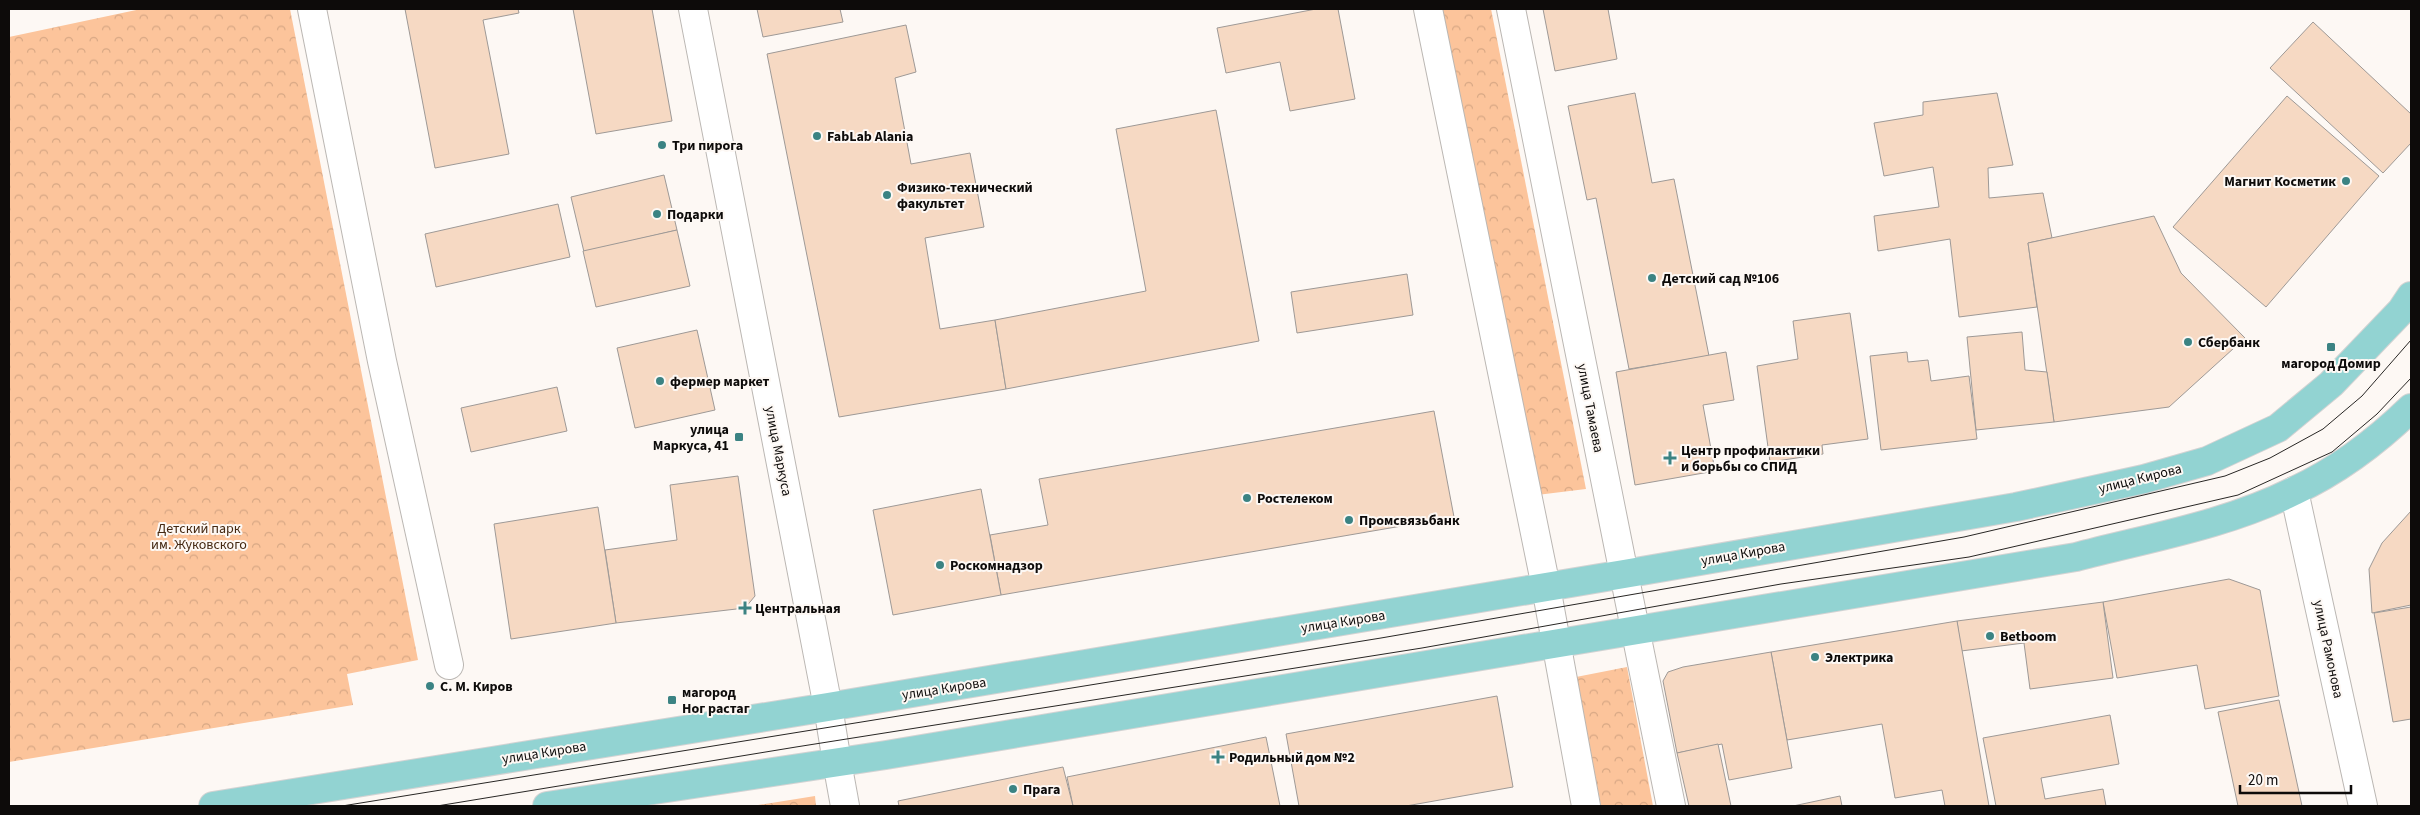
<svg xmlns="http://www.w3.org/2000/svg" width="2420" height="815" viewBox="0 0 2420 815" font-family="'Source Sans 3',sans-serif">
  <style>
    .forest { fill: url(#forest-crowns) }
    .building { fill: #f6d9c3; stroke: #9e9996 }
    .lines { fill: none; stroke-linecap: round; stroke-linejoin: round }
    .minor-casing { stroke: #bbb7b3; stroke-width: 30 }
    .tertiary-casing { stroke: #bbb7b3; stroke-width: 30 }
    .secondary-casing { stroke: #bbb7b3; stroke-width: 30 }
    .primary-casing { stroke: #d3d3d3; stroke-width: 30 }
    .minor { stroke: #fff; stroke-width: 28 }
    .tertiary { stroke: #fff; stroke-width: 28 }
    .secondary { stroke: #fff; stroke-width: 28 }
    .primary { stroke: #92d3d2; stroke-width: 28 }
    .tram { stroke: #282624; stroke-width: 1 }
    .poi-dot { fill: #3b8383; stroke: #fdf8f4; stroke-width: 2 }
    .labels { text-anchor: middle; stroke-width: 4; stroke-linejoin: round; paint-order: stroke }
    .poi-label { font-size: 14px; font-weight: bold; fill: #0d0b0a; stroke: #fdf8f4; text-anchor: start }
    .street-label { font-size: 14px; fill: #0d0b0a; stroke: #fdf8f4 }
    .park-label { font-size: 14px; fill: #442811; stroke: #fdf8f4 }
  </style>
  <defs>
    <pattern id="forest-crowns" width="20" height="18" patternUnits="userSpaceOnUse" patternTransform="scale(1.25)"><rect width="20" height="18" fill="#fcc49b"/><path d="M2 6a3 3 0 1 1 6 0M12 15a3 3 0 1 1 6 0" fill="none" stroke="#d7a784"/></pattern>
  </defs>
  <rect width="100%" height="100%" fill="#fdf8f4"/>
  <g class="forest">
    <polygon points="141,9 290,9 418,660 347,674 353,705 9,762 9,37"/>
    <polygon points="1441,9 1491,9 1586,489 1537,495"/>
    <polygon points="1627,667 1653,806 1601,806 1576,677"/>
    <polygon points="815,796 816,806 752,806"/>
  </g>
  <g class="building">
    <polygon points="405,9 518,9 519,13 483,20 509,154 435,168"/>
    <polygon points="573,9 652,9 672,121 596,134"/>
    <polygon points="757,9 840,9 843,22 763,37"/>
    <polygon points="1316,9 1338,9 1355,99 1290,111 1280,62 1226,73 1217,28"/>
    <polygon points="1543,9 1608,9 1617,59 1555,71"/>
    <polygon points="2313,22 2411,114 2411,143 2383,173 2270,68"/>
    <polygon points="906,25 916,72 895,78 911,164 970,153 984,227 925,238 940,329 995,320 1006,389 839,417 767,54"/>
    <polygon points="1635,93 1652,183 1674,179 1709,356 1629,369 1596,198 1587,200 1568,106"/>
    <polygon points="1997,93 2013,165 1988,168 1989,198 2043,193 2052,238 2028,243 2037,307 1959,317 1950,239 1878,251 1874,216 1939,207 1933,167 1884,176 1874,123 1923,115 1923,102"/>
    <polygon points="2287,96 2379,176 2266,307 2173,227"/>
    <polygon points="1216,110 1259,341 1006,389 995,320 1146,291 1116,129"/>
    <polygon points="664,175 677,230 584,252 571,197"/>
    <polygon points="558,204 570,257 436,287 425,234"/>
    <polygon points="2154,216 2181,273 2245,338 2169,407 2054,422 2028,243"/>
    <polygon points="677,230 690,286 596,307 583,251"/>
    <polygon points="1407,274 1413,315 1297,333 1291,292"/>
    <polygon points="1850,313 1868,439 1822,445 1823,454 1770,462 1757,366 1798,359 1793,321"/>
    <polygon points="697,330 715,410 635,428 617,348"/>
    <polygon points="2022,332 2025,370 2047,372 2054,422 1976,430 1967,337"/>
    <polygon points="1726,352 1734,400 1703,405 1715,471 1635,485 1616,372"/>
    <polygon points="1907,352 1908,362 1928,360 1931,381 1969,376 1977,439 1881,450 1870,356"/>
    <polygon points="557,387 567,431 471,452 461,408"/>
    <polygon points="1434,411 1454,517 1001,595 990,535 1048,525 1039,479"/>
    <polygon points="738,476 755,596 745,608 616,623 605,550 677,540 670,485"/>
    <polygon points="981,489 1001,595 893,615 873,510"/>
    <polygon points="598,507 616,623 511,639 494,524"/>
    <polygon points="2411,511 2411,605 2372,613 2369,569 2382,543"/>
    <polygon points="2229,579 2260,590 2279,696 2205,709 2197,665 2117,678 2103,602"/>
    <polygon points="2103,602 2113,678 2030,689 2024,643 1961,651 1957,621"/>
    <polygon points="2411,607 2411,719 2393,722 2374,613"/>
    <polygon points="1957,621 1989,806 1945,806 1942,790 1895,798 1882,724 1787,740 1771,652"/>
    <polygon points="1771,652 1792,768 1729,780 1722,744 1677,753 1663,681 1668,672 1683,667"/>
    <polygon points="1497,696 1513,787 1406,806 1299,806 1286,734"/>
    <polygon points="2279,700 2302,806 2238,806 2218,712"/>
    <polygon points="2110,715 2119,764 2041,778 2045,799 2103,789 2106,806 1996,806 1983,738"/>
    <polygon points="1266,737 1280,806 1073,806 1067,777"/>
    <polygon points="1718,744 1731,806 1689,806 1677,753"/>
    <polygon points="1063,767 1073,806 899,806 898,801"/>
    <polygon points="1840,796 1842,806 1793,806"/>
  </g>
  <g class="lines">
    <g class="minor-casing">
      <g id="minor">
        <polyline points="312,9 382,361 449,665"/>
        <polyline points="1428,9 1546,587"/>
        <polyline points="1511,9 1624,574"/>
        <polyline points="2294,491 2363,806"/>
      </g>
    </g>
    <g class="tertiary-casing">
      <g id="tertiary">
        <polyline points="693,9 828,707"/>
        <polyline points="837,762 845,806"/>
      </g>
    </g>
    <g class="secondary-casing">
      <g id="secondary">
        <polyline points="1624,574 1671,806"/>
        <polyline points="1546,587 1586,806"/>
        <polyline points="828,707 837,762"/>
      </g>
    </g>
    <g class="primary-casing">
      <g id="primary">
        <polyline points="213,806 828,707 1624,574 2016,507 2144,479 2207,461 2278,428 2331,384 2401,311 2411,296"/>
        <path d="M 547,806 L 886,755 L 2076,557 C 2148,538 2226,525 2294,491 C 2337,471 2377,441 2411,408"/>
      </g>
    </g>
    <use href="#minor" class="minor"/>
    <use href="#tertiary" class="tertiary"/>
    <use href="#secondary" class="secondary"/>
    <use href="#primary" class="primary"/>
    <g class="tram">
      <polyline points="342,806 1381,638 1964,537 2225,476 2270,458 2323,429 2362,396 2411,340"/>
      <polyline points="437,806 796,747 1422,648 1781,584 1969,557 2238,495 2332,452 2377,414 2411,378"/>
    </g>
  </g>
  <g class="poi-dot">
    <circle cx="817" cy="136" r="5"/>
    <circle cx="662" cy="145" r="5"/>
    <circle cx="2346" cy="181" r="5"/>
    <circle cx="887" cy="195" r="5"/>
    <circle cx="657" cy="214" r="5"/>
    <circle cx="1652" cy="278" r="5"/>
    <circle cx="2188" cy="342" r="5"/>
    <rect x="2326" y="342" width="10" height="10" rx="2.5"/>
    <circle cx="660" cy="381" r="5"/>
    <rect x="734" y="432" width="10" height="10" rx="2.5"/>
    <path d="M1667.5 450.5h5v5h5v5h-5v5h-5v-5h-5v-5h5z"/>
    <circle cx="1247" cy="498" r="5"/>
    <circle cx="1349" cy="520" r="5"/>
    <circle cx="940" cy="565" r="5"/>
    <path d="M742.5 600.5h5v5h5v5h-5v5h-5v-5h-5v-5h5z"/>
    <circle cx="1990" cy="636" r="5"/>
    <circle cx="1815" cy="657" r="5"/>
    <circle cx="430" cy="686" r="5"/>
    <rect x="667" y="695" width="10" height="10" rx="2.5"/>
    <path d="M1215.5 749.5h5v5h5v5h-5v5h-5v-5h-5v-5h5z"/>
    <circle cx="1013" cy="789" r="5"/>
  </g>
  <g class="labels">
    <g class="poi-label">
      <text x="827" y="141">FabLab Alania</text>
      <text x="672" y="150">Три пирога</text>
      <text x="2336" y="186" text-anchor="end">Магнит Косметик</text>
      <text x="897" y="192">Физико-технический<tspan x="897" dy="16">факультет</tspan></text>
      <text x="667" y="219">Подарки</text>
      <text x="1662" y="283">Детский сад №106</text>
      <text x="2198" y="347">Сбербанк</text>
      <text x="2331" y="368" text-anchor="middle">магород Домир</text>
      <text x="670" y="386">фермер маркет</text>
      <text x="729" y="434" text-anchor="end">улица<tspan x="729" dy="16">Маркуса, 41</tspan></text>
      <text x="1681" y="455">Центр профилактики<tspan x="1681" dy="16">и борьбы со СПИД</tspan></text>
      <text x="1257" y="503">Ростелеком</text>
      <text x="1359" y="525">Промсвязьбанк</text>
      <text x="950" y="570">Роскомнадзор</text>
      <text x="755" y="613">Центральная</text>
      <text x="2000" y="641">Betboom</text>
      <text x="1825" y="662">Электрика</text>
      <text x="440" y="691">С. М. Киров</text>
      <text x="682" y="697">магород<tspan x="682" dy="16">Ног растаг</tspan></text>
      <text x="1229" y="762">Родильный дом №2</text>
      <text x="1023" y="794">Прага</text>
    </g>
    <g class="street-label">
      <text transform="translate(1591 408) rotate(79)" y="5">улица Тамаева</text>
      <text transform="translate(779 451) rotate(79)" y="5">улица Маркуса</text>
      <text transform="translate(2140 478) rotate(-14)" y="5">улица Кирова</text>
      <text transform="translate(1743 553) rotate(-10)" y="5">улица Кирова</text>
      <text transform="translate(1343 621) rotate(-9)" y="5">улица Кирова</text>
      <text transform="translate(2329 649) rotate(78)" y="5">улица Рамонова</text>
      <text transform="translate(944 688) rotate(-9)" y="5">улица Кирова</text>
      <text transform="translate(544 752) rotate(-9)" y="5">улица Кирова</text>
    </g>
    <g class="park-label">
      <text x="199" y="533">Детский парк<tspan x="199" dy="16">им. Жуковского</tspan></text>
    </g>
  </g>
  <rect width="2420" height="815" fill="none" stroke="#0d0b0a" stroke-width="20"/>
  <path d="M2240 785v8h111v-8" fill="none" stroke="#0d0b0a" stroke-width="2.5"/>
  <text x="2248" y="785" font-size="15" fill="#0d0b0a" stroke="#fdf8f4" stroke-width="4" paint-order="stroke">20 m</text>
</svg>
